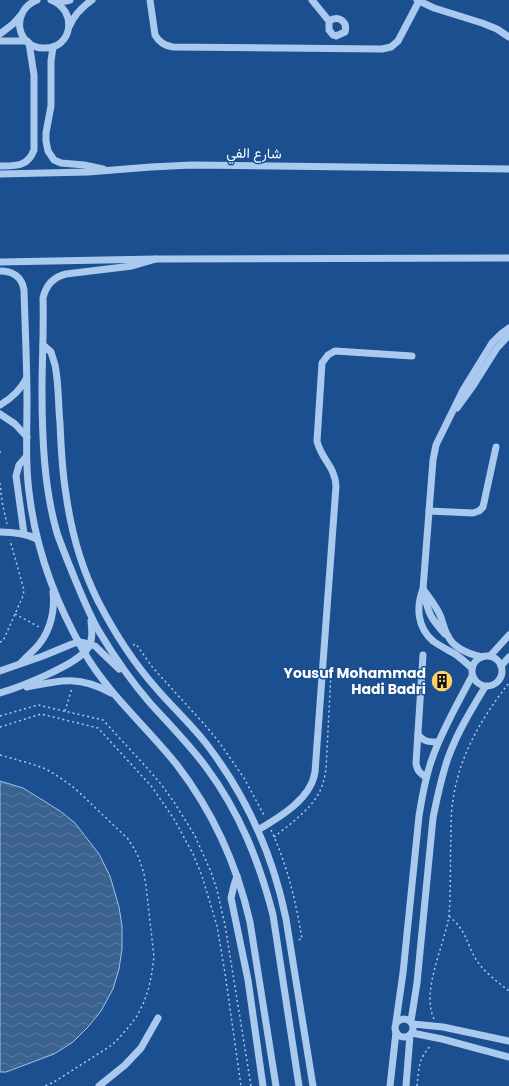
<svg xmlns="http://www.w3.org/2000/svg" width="509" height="1086" viewBox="0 0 509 1086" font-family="Poppins,Vazirmatn,sans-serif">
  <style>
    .water { fill: url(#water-waves); stroke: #9cc4f0 }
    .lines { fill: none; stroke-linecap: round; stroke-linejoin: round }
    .path { stroke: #a9c9ee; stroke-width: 1.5; stroke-dasharray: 2 3; stroke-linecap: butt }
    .minor { stroke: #a9c9ee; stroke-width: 7 }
    .labels { text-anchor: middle; stroke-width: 3; stroke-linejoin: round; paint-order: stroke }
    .street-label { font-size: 14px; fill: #fff; stroke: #1b4f8f }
    .poi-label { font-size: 14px; font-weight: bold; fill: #fff; stroke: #1b4f8f; text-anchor: end }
  </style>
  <defs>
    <pattern id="water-waves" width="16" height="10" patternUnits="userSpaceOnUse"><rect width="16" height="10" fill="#3c6290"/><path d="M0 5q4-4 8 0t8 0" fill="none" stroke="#597aa1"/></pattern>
  </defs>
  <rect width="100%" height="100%" fill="#1b4f8f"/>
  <polygon class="water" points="0,781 23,788 60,811 75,823 99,854 110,876 119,907 122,926 122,949 119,969 113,989 101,1011 88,1027 73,1042 54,1054 6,1072 0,1072"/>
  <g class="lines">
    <g class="path">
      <polyline points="0,451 0,453"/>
      <polyline points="0,483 2,502 7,524"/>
      <polyline points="15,614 41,628"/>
      <polyline points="0,642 3,641 23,596 24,590 10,540"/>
      <polyline points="133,645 136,644 153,668 205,725 219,742 244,778 265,817"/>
      <polyline points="65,711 72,688"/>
      <polyline points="0,716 38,705 103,720 148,769 161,784 174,802 195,836 211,872 217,890 225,925 251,1086"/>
      <polyline points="0,727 41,714 98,728 152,787 174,819 193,854 202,876 217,926 225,973 241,1086"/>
      <polyline points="0,755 32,764 46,769 59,777 72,786 83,796 128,839 135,850 140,861 144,874 146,886 154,957 152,972 149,987 144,1002 137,1016 131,1024 119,1038 112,1045 54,1082 45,1086"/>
      <path d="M 271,830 C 287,864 296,902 302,939 L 297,940"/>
      <path d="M 274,837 C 289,825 310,810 319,793 C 323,785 325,777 326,769 L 331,673"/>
      <path d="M 449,916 C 467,931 466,943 477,961 C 485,973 498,982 509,991"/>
      <path d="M 434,1019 C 421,991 444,946 449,916 C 451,889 450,861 451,834 C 451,823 451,811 453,800 C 459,756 482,717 509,683"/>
      <path d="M 417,1086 C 419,1067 418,1060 431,1045"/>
    </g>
    <g class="minor">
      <path d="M 37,0 C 10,11 16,48 44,48 C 73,49 78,10 51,0"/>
      <path d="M 150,0 L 155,35 C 159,42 164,46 173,47 L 382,49 L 391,47 L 398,41 L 419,1"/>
      <path d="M 312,0 L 329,21 L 329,30 L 333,35 L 336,36 L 345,32 C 348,21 338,15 329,21"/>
      <polyline points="417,0 434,8 482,23 497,29 509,37"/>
      <polyline points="56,2 66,1 70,0"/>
      <path d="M 69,27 C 74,15 82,7 92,0"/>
      <polyline points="0,34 13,24 20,16"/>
      <polyline points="0,41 27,41"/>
      <polyline points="53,47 51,61 51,106 46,133 46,141 48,151 54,160 61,163 84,165 103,169"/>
      <path d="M 0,166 C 15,166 28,167 34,150 L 34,75 L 29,43"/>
      <polyline points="0,174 88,172 151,167 192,165 509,169"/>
      <path d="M 156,259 L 132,266 L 66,274 C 53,277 46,285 43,298 C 44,329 42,360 42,390 C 42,437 44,488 57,533 C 63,550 70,567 77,584 C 84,601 91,618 100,633 C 115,658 131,681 150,703 C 169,724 189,744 206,767 C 240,813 259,861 273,915 L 299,1086"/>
      <polyline points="0,262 156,259 509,258"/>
      <path d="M 0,271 C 13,271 22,277 24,290 C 25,327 27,364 27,401 C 27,434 25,467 30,499 C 37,553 57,605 84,652 C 109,695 147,727 177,765 C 213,812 237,865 250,922 L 276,1086"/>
      <path d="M 43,345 L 51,352 L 55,365 C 59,384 58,404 60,423 C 61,447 62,471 66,494 C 71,531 81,567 98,601 C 114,632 133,662 156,688 C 173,708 192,725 208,746 C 248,799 273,855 286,919 L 313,1086"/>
      <path d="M 0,405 C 12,398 20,391 26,379"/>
      <polyline points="457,408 473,386 497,348 509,335"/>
      <polyline points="0,414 15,424 27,437"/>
      <polyline points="429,511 473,513 479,511 483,507 496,447"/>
      <path d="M 0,532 C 13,532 25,533 37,539"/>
      <polyline points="24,534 16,476 19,465 26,457"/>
      <path d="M 423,589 C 429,597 436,606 440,615 C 443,622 444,630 448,636 C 454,649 469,654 482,657"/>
      <path d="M 424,593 C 428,613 431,619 445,634"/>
      <path d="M 423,655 L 416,763 C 417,771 420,773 426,777"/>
      <circle cx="487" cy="671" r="15"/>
      <polyline points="490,656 509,635"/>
      <path d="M 21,663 C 27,656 35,650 40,643 C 51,629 55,609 53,592"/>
      <polyline points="501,666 509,657"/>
      <path d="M 472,668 C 466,663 461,658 455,654 C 448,650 440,646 433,641 C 417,627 416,607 423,589 L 433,460 L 436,445 L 463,390 L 492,343 L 502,333 L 509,328"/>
      <polyline points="0,671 43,656 72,644 79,642 85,643 95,646 119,669"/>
      <path d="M 27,687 C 60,680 80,675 111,693"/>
      <path d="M 0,693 C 20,687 77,665 88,648 C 93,640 92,631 91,621"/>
      <path d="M 418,734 C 423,742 430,742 438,742"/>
      <path d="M 258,830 C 280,817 311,799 315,772 L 336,486 C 335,466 321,459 317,441 L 322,363 L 328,355 L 335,351 L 412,356"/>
      <polyline points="237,876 234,885 231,898 248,980 263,1086"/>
      <circle cx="404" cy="1028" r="9"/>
      <path d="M 411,1021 L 417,983 L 433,818 C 437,798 441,778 448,758 C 457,733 471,710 485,687"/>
      <path d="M 396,1022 L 403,973 L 419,816 C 422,797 425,778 432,759 C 442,730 458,703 472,676"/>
      <polyline points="413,1024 443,1027 509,1041"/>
      <polyline points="412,1033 442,1039 509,1057"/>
      <polyline points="99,1086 125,1065 141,1048 158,1018"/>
      <polyline points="390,1086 396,1032"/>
      <polyline points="406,1086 410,1035"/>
    </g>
  </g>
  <defs>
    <g id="building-disc" transform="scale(1.15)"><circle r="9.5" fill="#ffd166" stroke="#1b4f8f"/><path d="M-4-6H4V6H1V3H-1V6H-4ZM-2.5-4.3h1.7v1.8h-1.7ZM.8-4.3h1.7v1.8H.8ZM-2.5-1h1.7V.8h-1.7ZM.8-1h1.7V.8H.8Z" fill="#111"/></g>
  </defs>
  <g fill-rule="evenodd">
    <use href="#building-disc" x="442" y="681"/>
  </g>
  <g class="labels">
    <g class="street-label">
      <text transform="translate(254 153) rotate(1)" y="5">شارع الفي</text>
    </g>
    <g class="poi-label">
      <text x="426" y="678">Yousuf Mohammad<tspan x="426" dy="16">Hadi Badri</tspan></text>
    </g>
  </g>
</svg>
